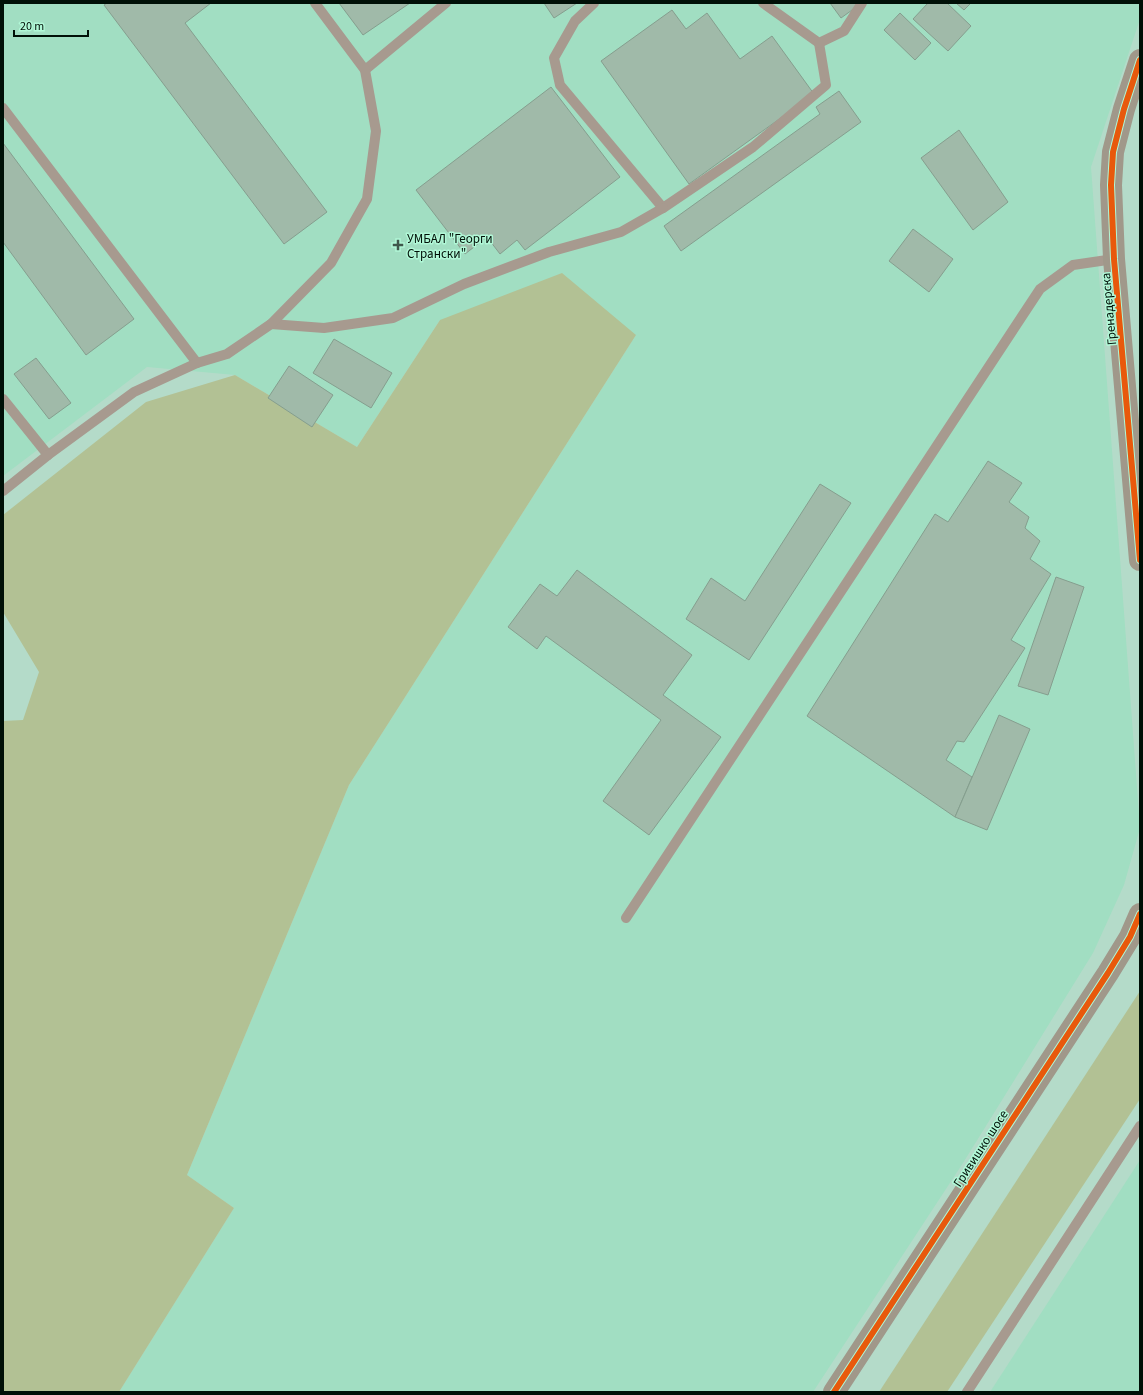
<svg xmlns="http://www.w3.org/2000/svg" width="1143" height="1395" viewBox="0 0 1143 1395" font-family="'Source Sans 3',sans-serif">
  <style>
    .built { fill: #a1dec2 }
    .green { fill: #b2c194 }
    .building { fill: #a0baa9; stroke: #859e8e }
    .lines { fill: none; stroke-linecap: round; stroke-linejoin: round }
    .lane { stroke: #a79a8f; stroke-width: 10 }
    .secondary { stroke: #a0988a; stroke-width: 22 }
    .cycleway-casing { stroke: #b1f8d7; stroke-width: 8 }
    .cycleway { stroke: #e8590c; stroke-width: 6 }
    .poi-dot { fill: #3f574b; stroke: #b1f8d7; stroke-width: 1.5 }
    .labels { text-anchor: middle; stroke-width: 3; stroke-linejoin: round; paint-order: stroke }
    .poi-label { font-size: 13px; fill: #001007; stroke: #b1f8d7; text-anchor: start }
    .street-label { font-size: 13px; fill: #001007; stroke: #b1f8d7 }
  </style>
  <rect width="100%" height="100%" fill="#b4dbc9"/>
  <g class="built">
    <polygon points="3,3 1140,3 1140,19 1091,167 1140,828 1124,885 1093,953 963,1163 813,1392 119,1392 234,1208 187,1175 349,785 636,335 440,320 357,447 235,375 147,367 3,476"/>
    <polygon points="1140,1160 1140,1392 990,1392"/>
  </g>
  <g class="green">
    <polygon points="562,273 636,335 349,785 187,1175 234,1208 119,1392 3,1392 3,721 23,720 39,672 3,612 3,515 146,402 235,375 357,447 440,320"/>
    <polygon points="1140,991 1140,1099 947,1392 879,1392"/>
  </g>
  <g class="building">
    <polygon points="107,3 211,3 185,23 327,212 284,244 104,5"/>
    <polygon points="339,3 410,3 363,35"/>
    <polygon points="544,3 577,3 554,18"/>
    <polygon points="830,3 858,3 859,5 841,18"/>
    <polygon points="928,3 947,3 971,26 948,51 913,19"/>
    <polygon points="956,3 971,3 964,10"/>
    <polygon points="672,10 686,29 707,13 740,59 772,36 814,94 689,184 601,61"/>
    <polygon points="900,13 931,43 915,60 884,30"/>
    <polygon points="551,87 620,177 525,250 517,240 500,254 487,237 465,254 416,190"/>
    <polygon points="839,91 861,122 681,251 664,226 820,114 816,107"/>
    <polygon points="959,130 1008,202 973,230 921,158"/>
    <polygon points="3,143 134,319 86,355 3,242"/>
    <polygon points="913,229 953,259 929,292 889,261"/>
    <polygon points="334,339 392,373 371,408 313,373"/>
    <polygon points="36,358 71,403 49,419 14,374"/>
    <polygon points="289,366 333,395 312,427 268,398"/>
    <polygon points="988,461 1022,483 1009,502 1029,517 1025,528 1040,541 1030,559 1051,574 1011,640 1025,648 964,742 957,741 946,760 972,777 955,817 807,716 935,514 948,522"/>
    <polygon points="820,484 851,503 749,660 686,619 711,578 745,601"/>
    <polygon points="577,570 692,655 663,695 721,737 649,835 603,801 661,720 546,636 537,649 508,627 540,584 557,596"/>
    <polygon points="1056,577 1084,587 1048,695 1018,686"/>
    <polygon points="999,715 1030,729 987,830 955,817"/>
  </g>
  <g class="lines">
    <g class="lane">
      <polyline points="594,3 575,21 554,58 560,85 663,208 753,147 826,85 819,43"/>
      <polyline points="763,3 819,43 844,31 862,3"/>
      <polyline points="365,70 446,3"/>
      <polyline points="3,108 197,363"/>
      <polyline points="271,324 324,328 393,318 464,284 549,252 621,232 663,208"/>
      <polyline points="3,399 48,455"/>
      <polyline points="3,491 48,455 134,392 197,363 227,354 271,324 331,263 367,199 376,131 365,70 315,3"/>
      <polyline points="626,918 1040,289 1073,265 1114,259"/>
      <polyline points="967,1392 1140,1126"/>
    </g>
    <g class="secondary">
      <polyline points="1140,60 1124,109 1113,152 1111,185 1114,259 1140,560"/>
      <polyline points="834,1392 1108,973 1130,937 1140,914"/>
    </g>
    <g class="cycleway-casing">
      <g id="cycleway">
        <polyline points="1140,60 1124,109 1113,152 1111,185 1114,259 1140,560"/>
        <polyline points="834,1392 1108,973 1130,937 1140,914"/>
      </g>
    </g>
    <use href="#cycleway" class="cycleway"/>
  </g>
  <path class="poi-dot" d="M396 239h4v4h4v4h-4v4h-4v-4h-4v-4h4z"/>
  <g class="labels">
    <g class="poi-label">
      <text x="407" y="243">УМБАЛ "Георги<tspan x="407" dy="15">Странски"</tspan></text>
    </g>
    <g class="street-label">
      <text transform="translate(1108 309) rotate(-95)" y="5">Гренадерска</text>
      <text transform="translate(980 1148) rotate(-57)" y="5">Гривишко шосе</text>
    </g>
  </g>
  <rect width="1143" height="1395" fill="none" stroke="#001007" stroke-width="8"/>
  <path d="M14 30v6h74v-6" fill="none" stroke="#001007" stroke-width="2"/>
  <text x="20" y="30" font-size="12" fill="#001007" stroke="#b1f8d7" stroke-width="3" paint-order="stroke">20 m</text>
</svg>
